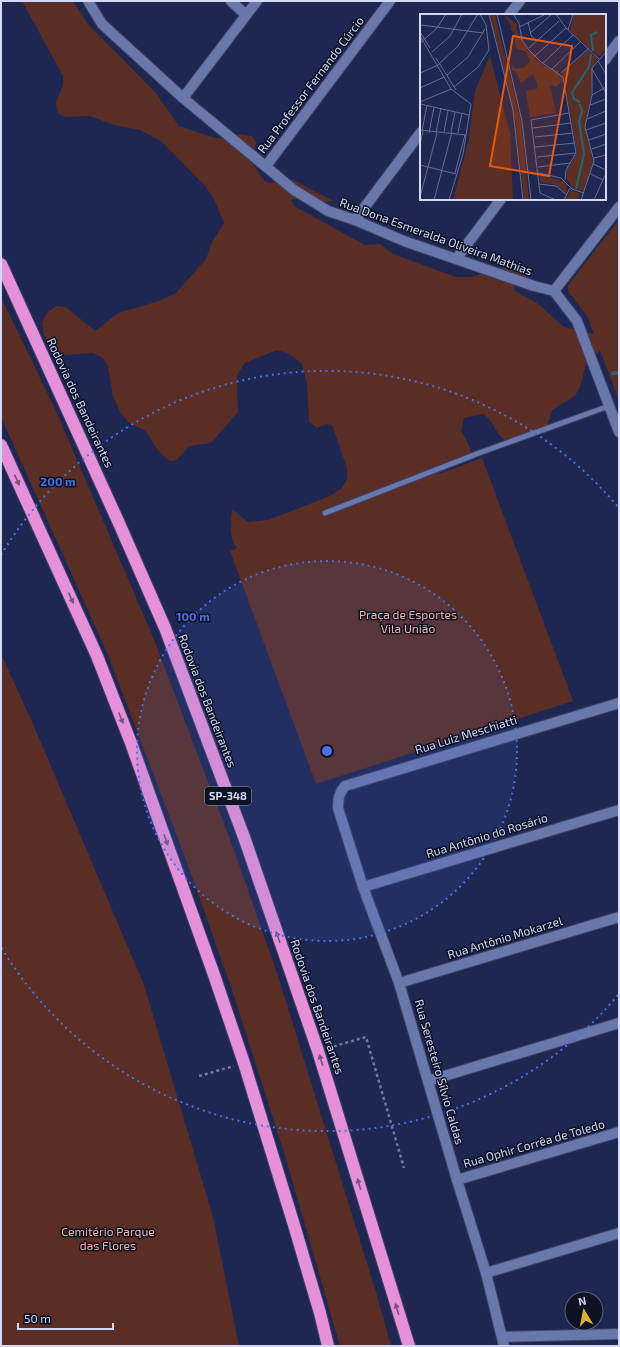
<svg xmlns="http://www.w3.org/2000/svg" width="620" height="1347" viewBox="0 0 620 1347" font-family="'Exo 2',sans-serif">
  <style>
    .green { fill: #5a2e25 }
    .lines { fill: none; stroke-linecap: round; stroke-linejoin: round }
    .stream { stroke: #226571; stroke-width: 4 }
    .service-casing { stroke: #3d4168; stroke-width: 7 }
    .minor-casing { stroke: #3d4168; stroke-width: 12 }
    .motorway-casing { stroke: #3d4168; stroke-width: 14 }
    .path { stroke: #727a9f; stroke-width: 2.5; stroke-dasharray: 3 3; stroke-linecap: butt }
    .service { stroke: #6977aa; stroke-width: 5 }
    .minor { stroke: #6977aa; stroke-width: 10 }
    .motorway { stroke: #e590d8; stroke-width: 12 }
    .oneway { fill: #79517e }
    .ring { fill: none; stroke: #4a71e0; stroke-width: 2; stroke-dasharray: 2 4 }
    .labels { text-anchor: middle; stroke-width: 3; stroke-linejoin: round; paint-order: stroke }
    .shield { fill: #0d1225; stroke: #969db7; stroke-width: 1 }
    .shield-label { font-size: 11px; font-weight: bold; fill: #d1d9f6 }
    .street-label { font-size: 12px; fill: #d1d9f6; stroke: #0d1225 }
    .park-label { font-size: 12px; fill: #fdb1a1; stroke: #0d1225 }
    .inset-river { fill: none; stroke: #226571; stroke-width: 2 }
    .inset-road { fill: none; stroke: #666e94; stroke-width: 1 }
    .view { fill: #e8590c; fill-opacity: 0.15; stroke: #e8590c; stroke-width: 2 }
    .inset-edge { fill: none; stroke: #d1d9f6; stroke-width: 2 }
    .centre { fill: #4a71e0; stroke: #0d1225; stroke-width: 2 }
    .ring-label { font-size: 12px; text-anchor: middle; font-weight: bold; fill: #4a71e0; stroke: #0d1225; stroke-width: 3; stroke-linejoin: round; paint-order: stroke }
  </style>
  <rect width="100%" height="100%" fill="#1e2652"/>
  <g class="green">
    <path d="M 22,1 L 73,1 L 87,23 L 156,93 L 179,126 L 215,138 L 227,138 L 239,134 L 252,136 L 256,142 L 253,164 L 263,180 L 270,183 L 294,180 L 333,201 C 319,205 305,194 291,200 L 294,206 L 365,245 L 380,244 L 393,254 L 456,277 L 472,277 L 500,267 L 526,271 L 531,276 L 514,282 L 515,291 L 537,303 L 564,327 L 594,334 L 587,316 L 568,291 L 568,285 L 619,220 L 619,401 L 600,350 L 586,364 L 580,387 L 575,396 L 552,410 L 547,427 C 533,435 510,453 498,433 C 493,426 491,419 483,414 L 464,418 L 461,430 L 472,452 L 443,469 L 437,475 L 482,458 L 573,701 L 316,784 L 230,551 L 237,548 C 228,538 231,521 232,509 L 248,522 L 268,520 L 330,496 L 342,488 L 347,479 L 347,468 L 332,425 L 327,424 L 317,428 L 309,422 L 307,383 L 302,364 L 290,354 L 277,350 L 245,363 L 237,375 L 238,412 L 211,443 L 189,446 L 177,460 L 170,461 L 158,451 L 145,430 L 129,423 L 120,412 L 113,396 L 108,366 L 103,358 L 93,353 L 65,355 L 49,344 L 44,335 L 42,323 L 47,313 L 56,306 L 66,307 L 95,331 L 118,313 L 159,301 L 176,293 L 206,259 L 212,242 L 224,223 L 214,199 L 205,186 L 161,141 L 140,130 L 114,125 L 90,116 L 66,117 L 59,114 L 56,103 L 63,85 L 63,76 Z"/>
    <polygon points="1,297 56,411 153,637 234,850 278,976 376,1292 391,1346 340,1346 286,1159 232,990 189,868 108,655 1,417"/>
    <polygon points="1,654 33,724 144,985 213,1217 239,1346 1,1346"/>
  </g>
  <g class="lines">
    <polyline class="stream" points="613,373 619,373"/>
    <g class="service-casing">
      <polyline id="service" points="325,513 479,453 609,406"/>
    </g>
    <g class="minor-casing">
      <g id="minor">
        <polyline points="88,1 102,24 183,98 294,190 328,211 355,220 404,241 534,286 554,291 577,321 619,432"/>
        <polyline points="231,1 246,15"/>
        <polyline points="509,15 520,1"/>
        <polyline points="605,60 619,41"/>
        <polyline points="183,98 257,1"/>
        <polyline points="266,166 390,1"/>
        <polyline points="355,220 421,132"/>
        <polyline points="456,259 501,199"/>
        <polyline points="554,291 619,207"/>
        <polyline points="363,887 619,810"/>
        <polyline points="399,983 619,917"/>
        <polyline points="428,1081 619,1023"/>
        <polyline points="457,1180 619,1132"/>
        <polyline points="486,1273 619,1233"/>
        <polyline points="502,1337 619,1334"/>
        <path d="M 504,1346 L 486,1273 L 457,1180 L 399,983 L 363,887 L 338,808 C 338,799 339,793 345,786 L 619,703"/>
      </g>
    </g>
    <g class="motorway-casing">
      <g id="motorway">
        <polyline points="1,264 118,521 165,628 244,837 318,1051 409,1346"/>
        <polyline points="1,445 97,656 131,743 213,972 244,1063 294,1225 320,1313 328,1346"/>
      </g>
    </g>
    <g class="path">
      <polyline points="328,1048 366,1037 404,1168"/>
      <polyline points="199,1076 234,1066"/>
    </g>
    <use href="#service" class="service"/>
    <use href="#minor" class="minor"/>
    <use href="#motorway" class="motorway"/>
  </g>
  <defs><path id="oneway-solid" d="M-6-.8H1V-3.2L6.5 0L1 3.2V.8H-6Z"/></defs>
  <g class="oneway">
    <use href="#oneway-solid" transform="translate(17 480) rotate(65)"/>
    <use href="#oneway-solid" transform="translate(71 598) rotate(66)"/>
    <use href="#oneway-solid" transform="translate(121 718) rotate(68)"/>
    <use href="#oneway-solid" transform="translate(166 840) rotate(70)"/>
    <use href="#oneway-solid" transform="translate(278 937) rotate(-109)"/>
    <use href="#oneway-solid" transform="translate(321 1060) rotate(-107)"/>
    <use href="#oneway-solid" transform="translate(359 1184) rotate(-107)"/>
    <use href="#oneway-solid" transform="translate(397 1309) rotate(-107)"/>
  </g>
  <circle cx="327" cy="751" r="190" fill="#4a71e0" fill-opacity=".12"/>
  <g class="ring">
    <circle cx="327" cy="751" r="190"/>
    <path d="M618 995A380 380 0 0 1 1 947M1 555A380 380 0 0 1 618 507"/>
  </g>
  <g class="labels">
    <rect class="shield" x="205" y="787" width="46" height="18" rx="3"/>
    <g class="shield-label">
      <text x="228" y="800">SP-348</text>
    </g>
    <g class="street-label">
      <text transform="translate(311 85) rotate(-53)" y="4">Rua Professor Fernando Cúrcio</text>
      <text transform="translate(436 237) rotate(20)" y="4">Rua Dona Esmeralda Oliveira Mathias</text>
      <text transform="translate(80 403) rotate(65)" y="4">Rodovia dos Bandeirantes</text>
      <text transform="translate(207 701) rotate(69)" y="4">Rodovia dos Bandeirantes</text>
      <text transform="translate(466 735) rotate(-17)" y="4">Rua Luiz Meschiatti</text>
      <text transform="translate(487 836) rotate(-17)" y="4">Rua Antônio do Rosário</text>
      <text transform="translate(505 938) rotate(-17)" y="4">Rua Antônio Mokarzel</text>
      <text transform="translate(317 1007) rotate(71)" y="4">Rodovia dos Bandeirantes</text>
      <text transform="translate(439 1072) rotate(74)" y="4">Rua Seresteiro Sílvio Caldas</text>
      <text transform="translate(534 1144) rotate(-16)" y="4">Rua Ophir Corrêa de Toledo</text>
    </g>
    <g class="park-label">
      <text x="408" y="619">Praça de Esportes<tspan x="408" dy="14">Vila União</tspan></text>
      <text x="108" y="1236">Cemitério Parque<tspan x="108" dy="14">das Flores</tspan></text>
    </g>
  </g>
  <g transform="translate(420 14)">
    <rect width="186" height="186" fill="#1e2652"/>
    <path d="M 70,0 L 75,0 L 101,108 L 109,186 L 104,186 L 96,109 ZM 83,0 L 97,10 L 96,15 L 108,37 L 114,39 L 115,44 L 124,52 L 139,57 L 137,59 L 144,64 L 142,59 L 168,36 L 178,45 L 173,52 L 171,81 L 165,113 L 173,147 L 164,177 L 152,174 L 146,163 L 147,156 L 157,139 L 144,66 L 136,73 L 130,70 L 128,74 L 131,74 L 136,99 L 110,103 L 106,77 L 117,75 L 117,69 L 113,60 L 101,69 L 96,58 L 91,56 L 93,52 L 96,55 L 105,53 L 110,47 L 106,38 L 96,34 L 94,18 L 90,16 L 91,12 ZM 154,0 L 186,0 L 186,35 L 179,43 L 150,17 ZM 70,42 L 90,119 L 93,186 L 33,186 L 49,125 L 55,77 ZM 120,161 L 143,167 L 147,171 L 146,179 L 136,171 L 120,168 ZM 151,176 L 159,179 L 159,186 L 145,186 Z" fill="#5a2e25"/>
    <path class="inset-river" d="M 173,37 L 171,21 L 177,18M 160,88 L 154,85 L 152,79 L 169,53 L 171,40M 156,175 L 164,140 L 159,108 L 162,97 L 160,90"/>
    <path class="inset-road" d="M 69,0 L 93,96 L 103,186M 77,0 L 102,107 L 111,186M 93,0 L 99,9 L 102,26 L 108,35 L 121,48 L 143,63 L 156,139 L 146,156 L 145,166M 136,0 L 146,14 L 179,45M 108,8 L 111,21 L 116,27M 1,11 L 63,19M 99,13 L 124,1M 148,16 L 153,0M 0,18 L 10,34M 110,19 L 132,0M 0,22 L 31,75 L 51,90 L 43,140 L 29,186M 0,29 L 17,14 L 26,0M 109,34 L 139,7M 12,38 L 30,22 L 42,0M 115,42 L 146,14M 16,44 L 36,76M 178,47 L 186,60M 123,49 L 153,21M 132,55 L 161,27M 172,55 L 186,79M 0,59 L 18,51 L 38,32 L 58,0M 141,59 L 169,34M 27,61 L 48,43 L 65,15M 34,73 L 58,53 L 69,36 L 66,11 L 60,0M 0,74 L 24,63M 172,81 L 186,73M 0,88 L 31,75M 0,90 L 49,101M 170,91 L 186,85M 167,105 L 186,97M 113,114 L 151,109M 0,116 L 46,121M 166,116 L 186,109M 2,117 L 7,91M 24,118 L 28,96M 31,118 L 35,98M 9,119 L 14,93M 16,119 L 21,94M 38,119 L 42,99M 115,123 L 153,119M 169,126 L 186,120M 0,131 L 3,117M 115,133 L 155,129M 172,135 L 186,130M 117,143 L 156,139M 174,144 L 186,141M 173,150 L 186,156M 0,151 L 36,160M 118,153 L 150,149M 35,159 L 45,121M 118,159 L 141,164 L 152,175 L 164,179M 171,160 L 183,166M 119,170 L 136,172 L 147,181M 0,183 L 17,119M 14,186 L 32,118M 136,186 L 120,179 L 111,106 L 149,99M 144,186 L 150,174M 161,186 L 174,147 L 165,113 L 172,81 L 172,54 L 186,38M 174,186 L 186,159"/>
    <path class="view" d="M 93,22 L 152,32 L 129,162 L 70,152 Z"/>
    <rect width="186" height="186" class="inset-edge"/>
  </g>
  <circle cx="327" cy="751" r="6" class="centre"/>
  <g class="ring-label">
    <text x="58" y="486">200 m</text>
    <text x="193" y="621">100 m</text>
  </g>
  <rect width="620" height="1347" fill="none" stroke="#d1d9f6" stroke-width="4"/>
  <g transform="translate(584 1311) rotate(350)"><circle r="19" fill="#0d1225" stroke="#5b6279"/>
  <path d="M0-3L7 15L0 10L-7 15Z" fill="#d8b434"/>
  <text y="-6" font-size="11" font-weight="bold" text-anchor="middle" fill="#d1d9f6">N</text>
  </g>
  <path d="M18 1323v6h95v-6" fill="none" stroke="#d1d9f6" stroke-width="2"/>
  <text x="24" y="1323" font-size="12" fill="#d1d9f6" stroke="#0d1225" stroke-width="3" paint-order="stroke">50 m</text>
</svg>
